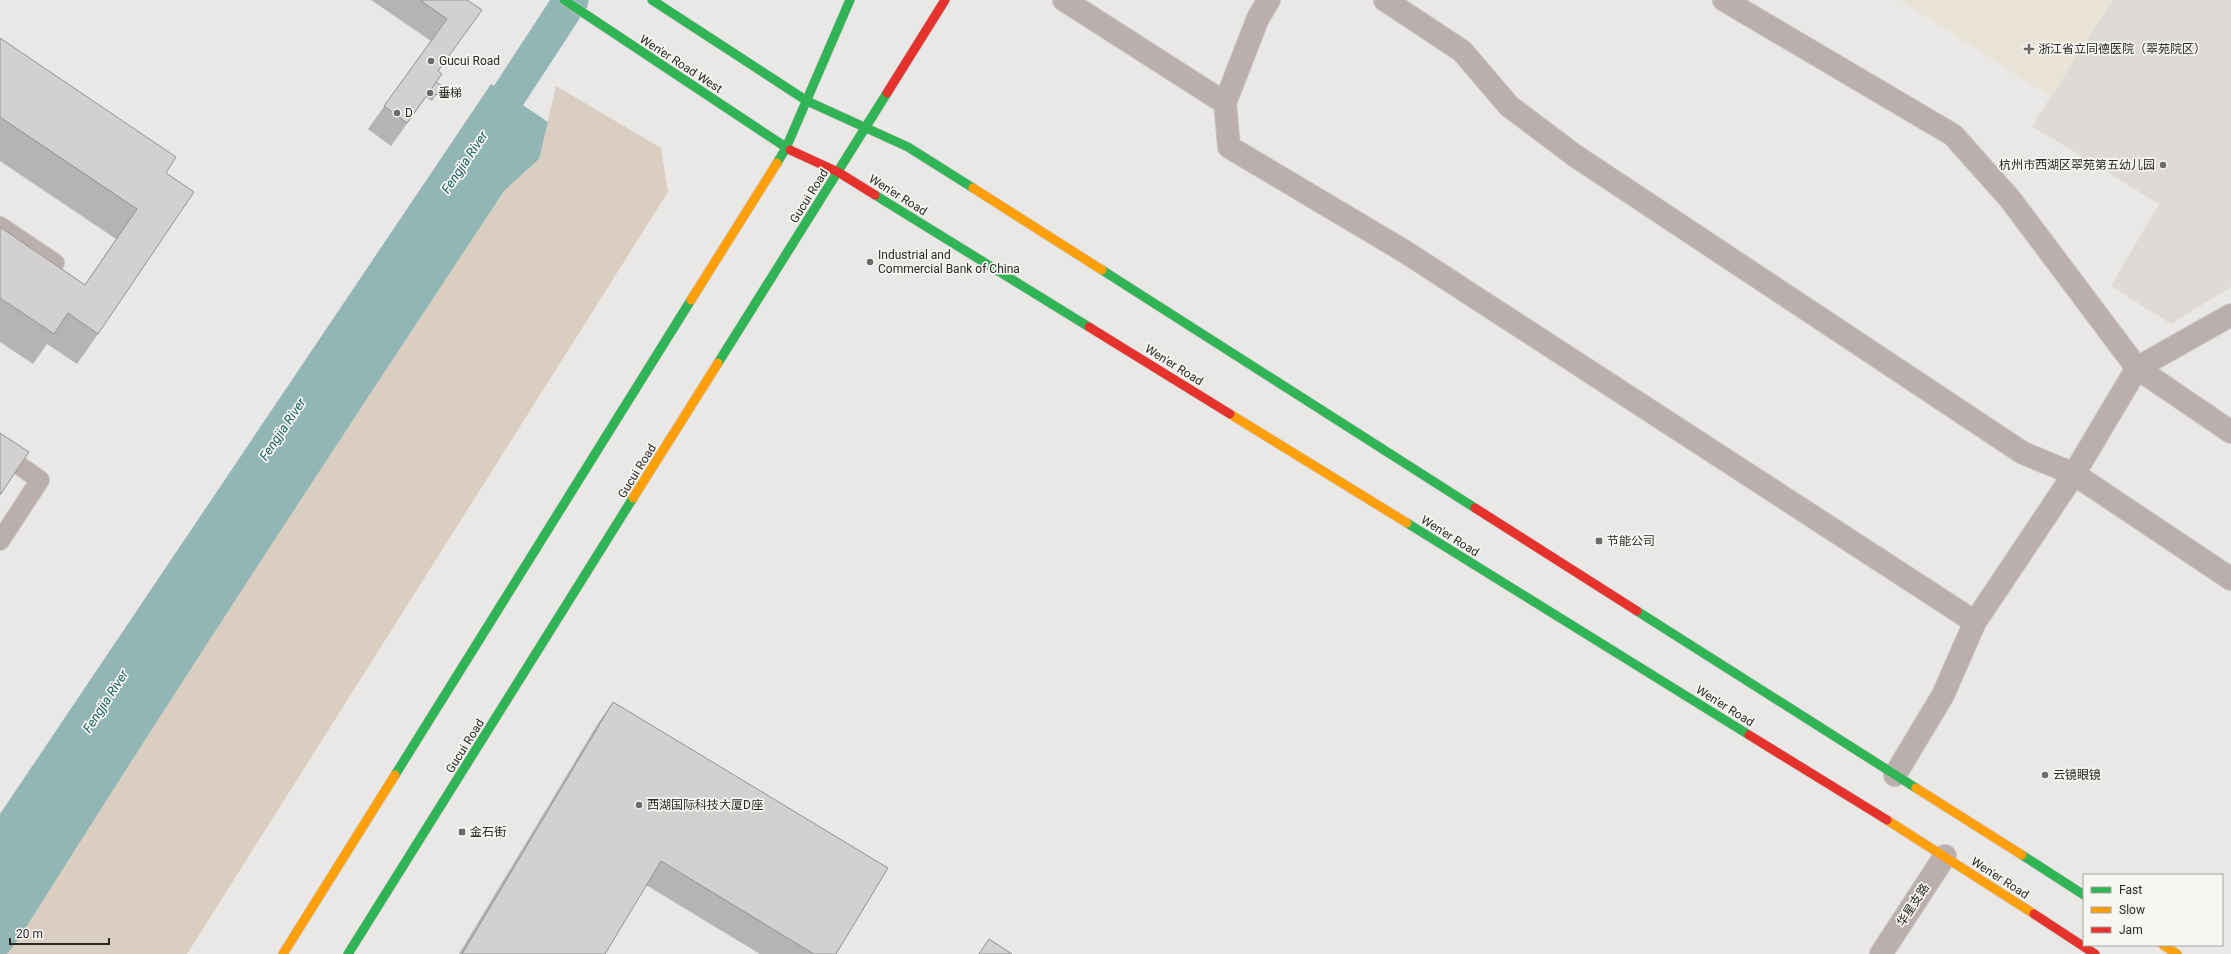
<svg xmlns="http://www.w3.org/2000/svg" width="2231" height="954" viewBox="0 0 2231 954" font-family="Roboto,'Noto Sans SC',sans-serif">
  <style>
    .built { fill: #dedad5 }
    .medical { fill: #e8e3d6 }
    .green { fill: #d9cec0 }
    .water { fill: #92b6b6 }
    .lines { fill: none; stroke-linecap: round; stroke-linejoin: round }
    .canal { stroke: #92b6b6; stroke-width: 35 }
    .lane-casing { stroke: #c6c5c4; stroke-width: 20 }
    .street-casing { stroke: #c6c5c4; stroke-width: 24 }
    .fast-casing { stroke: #c6c5c4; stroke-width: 10 }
    .slow-casing { stroke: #c6c5c4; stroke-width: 10 }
    .jam-casing { stroke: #c6c5c4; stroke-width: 10 }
    .lane { stroke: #bbaeae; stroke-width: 18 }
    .street { stroke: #bbaeae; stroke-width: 22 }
    .fast { stroke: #30b455; stroke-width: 9 }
    .slow { stroke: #ff9f0a; stroke-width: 9 }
    .jam { stroke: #e5322d; stroke-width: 9 }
    .wall { fill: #b5b4b3 }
    .building { fill: #d3d1d0; stroke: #949292 }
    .poi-dot { fill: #6d6b6a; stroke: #f8f6f3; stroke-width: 1.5 }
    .labels { text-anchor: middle; stroke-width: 3.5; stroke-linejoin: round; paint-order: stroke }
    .poi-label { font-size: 12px; fill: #292827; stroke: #f8f6f3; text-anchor: start }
    .street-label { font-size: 12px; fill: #292827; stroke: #f8f6f3 }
    .water-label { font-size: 13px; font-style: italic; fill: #186063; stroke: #f8f6f3 }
  </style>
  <rect width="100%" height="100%" fill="#eae8e6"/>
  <polygon class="built" points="2112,0 2231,0 2231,287 2171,324 2111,286 2159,204 2032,126"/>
  <polygon class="medical" points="1900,0 2112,0 2051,97"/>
  <polygon class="green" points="556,86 661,148 668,192 187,954 7,954 254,568 504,191 539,159"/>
  <path class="water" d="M 491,84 L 548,122 L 539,159 L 504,191 C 340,439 176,688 18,940 L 7,954 L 0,954 L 0,814 Z"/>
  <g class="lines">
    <polyline class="canal" points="482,136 571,0"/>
    <g class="lane-casing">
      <g id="lane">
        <polyline points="0,226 55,263"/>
        <polyline points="0,452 40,480 0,541"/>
      </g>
    </g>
    <g class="street-casing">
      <g id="street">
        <polyline points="1064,0 1225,103"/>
        <polyline points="1269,0 1258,18 1225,103 1229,147 1404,251 1975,622"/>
        <polyline points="1385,0 1462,51 1509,106 1574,155 2023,453 2074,474 2231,579"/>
        <polyline points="1724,0 1953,135 2010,199 2137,368 2231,432"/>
        <polyline points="1895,775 1943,695 1975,622 2074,474 2137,368 2231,315"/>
        <polyline points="1881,954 1945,856"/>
      </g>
    </g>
    <g class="fast-casing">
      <g id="fast">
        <polyline points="564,0 790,150"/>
        <polyline points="652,0 807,101 908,147 973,188"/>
        <polyline points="777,163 786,148 850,0"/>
        <polyline points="875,195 1089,327"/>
        <polyline points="1102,270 1475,508"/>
        <polyline points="718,363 887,93"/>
        <polyline points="1407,523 1749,735"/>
        <polyline points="1637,611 1916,788"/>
        <polyline points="395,775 691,300"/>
        <polyline points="2022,855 2084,895"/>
        <polyline points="348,954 633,498"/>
      </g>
    </g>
    <g class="slow-casing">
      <g id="slow">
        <polyline points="973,188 1102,270"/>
        <polyline points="691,300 777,163"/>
        <polyline points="1230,414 1407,523"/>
        <polyline points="633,498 718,363"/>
        <polyline points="1916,788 2022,855"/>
        <polyline points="1887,820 2034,914"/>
        <polyline points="2163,945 2177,954"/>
        <polyline points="283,954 395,775"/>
      </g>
    </g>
    <g class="jam-casing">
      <g id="jam">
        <polyline points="887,93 945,0"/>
        <polyline points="790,150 838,172 875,195"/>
        <polyline points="1089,327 1230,414"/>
        <polyline points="1475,508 1637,611"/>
        <polyline points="1749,735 1887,820"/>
        <polyline points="2034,914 2095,954"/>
      </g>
    </g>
    <use href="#lane" class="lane"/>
    <use href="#street" class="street"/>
    <use href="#fast" class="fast"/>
    <use href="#slow" class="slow"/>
    <use href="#jam" class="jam"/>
  </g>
  <g class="wall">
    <polygon points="371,0 467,0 438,71 436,82 442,86 432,101 426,97 391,146 368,129 431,41"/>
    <polygon points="0,38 166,173 98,334 77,364 47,344 33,364 0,342 0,227 85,285 116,239 0,161"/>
    <polygon points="613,702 836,954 760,954 646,885 605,954 459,954 597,725"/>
  </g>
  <g class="building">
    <polygon points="420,0 467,0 482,10 438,71 442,74 407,123 384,106 447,19"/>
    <polygon points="0,38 176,157 166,173 194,192 98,334 68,313 54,334 0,298 0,227 85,285 137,209 0,117"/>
    <polygon points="436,82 442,86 436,95 430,91"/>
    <polygon points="0,433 29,452 0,495"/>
    <polygon points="613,702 888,868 836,954 814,954 661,861 605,954 462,954"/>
    <polygon points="989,939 1012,954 979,954"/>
  </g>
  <g class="poi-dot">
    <path d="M2027 43h4v4h4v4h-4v4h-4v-4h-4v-4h4z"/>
    <circle cx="431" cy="61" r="4"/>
    <circle cx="430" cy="93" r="4"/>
    <circle cx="397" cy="113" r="4"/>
    <circle cx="2163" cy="165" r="4"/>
    <circle cx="870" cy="262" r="4"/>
    <rect x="1595" y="537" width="8" height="8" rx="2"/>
    <circle cx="2045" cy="775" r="4"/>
    <circle cx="639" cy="805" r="4"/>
    <rect x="458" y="828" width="8" height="8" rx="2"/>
  </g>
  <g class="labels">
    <g class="poi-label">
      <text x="2038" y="53">浙江省立同德医院（翠苑院区）</text>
      <text x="439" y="65">Gucui Road</text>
      <text x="438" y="97">垂梯</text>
      <text x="405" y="117">D</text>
      <text x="2155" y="169" text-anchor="end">杭州市西湖区翠苑第五幼儿园</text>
      <text x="878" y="259">Industrial and<tspan x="878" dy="14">Commercial Bank of China</tspan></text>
      <text x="1607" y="545">节能公司</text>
      <text x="2053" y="779">云镜眼镜</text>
      <text x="647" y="809">西湖国际科技大厦D座</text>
      <text x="470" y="836">金石街</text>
    </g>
    <g class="street-label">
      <text transform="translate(681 64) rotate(33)" y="4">Wen'er Road West</text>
      <text transform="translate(898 195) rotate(32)" y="4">Wen'er Road</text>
      <text transform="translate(809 196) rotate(-58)" y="4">Gucui Road</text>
      <text transform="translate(1174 365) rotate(32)" y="4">Wen'er Road</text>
      <text transform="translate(637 471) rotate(-58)" y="4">Gucui Road</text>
      <text transform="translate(1450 536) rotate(32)" y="4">Wen'er Road</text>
      <text transform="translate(1725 706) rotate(32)" y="4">Wen'er Road</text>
      <text transform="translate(465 746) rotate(-58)" y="4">Gucui Road</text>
      <text transform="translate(2000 878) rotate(33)" y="4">Wen'er Road</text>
      <text transform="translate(1913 905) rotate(-57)" y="4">华星支路</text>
    </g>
    <g class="water-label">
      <text transform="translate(464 162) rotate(-56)" y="5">Fengjia River</text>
      <text transform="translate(282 429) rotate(-56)" y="5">Fengjia River</text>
      <text transform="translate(105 701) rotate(-57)" y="5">Fengjia River</text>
    </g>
  </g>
  <rect x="2083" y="874" width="140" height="72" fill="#f8f6f3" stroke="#a5a4a1"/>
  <rect x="2091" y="887" width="20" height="6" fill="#30b455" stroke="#a5a4a1"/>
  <text x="2119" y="894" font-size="12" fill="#292827">Fast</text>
  <rect x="2091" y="907" width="20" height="6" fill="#ff9f0a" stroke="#a5a4a1"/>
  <text x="2119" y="914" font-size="12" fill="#292827">Slow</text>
  <rect x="2091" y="927" width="20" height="6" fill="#e5322d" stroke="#a5a4a1"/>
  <text x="2119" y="934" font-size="12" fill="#292827">Jam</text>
  <path d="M10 938v6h99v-6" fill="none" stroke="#292827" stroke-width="2"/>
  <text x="16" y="938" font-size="12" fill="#292827" stroke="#f8f6f3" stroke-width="3" paint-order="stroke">20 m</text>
</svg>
